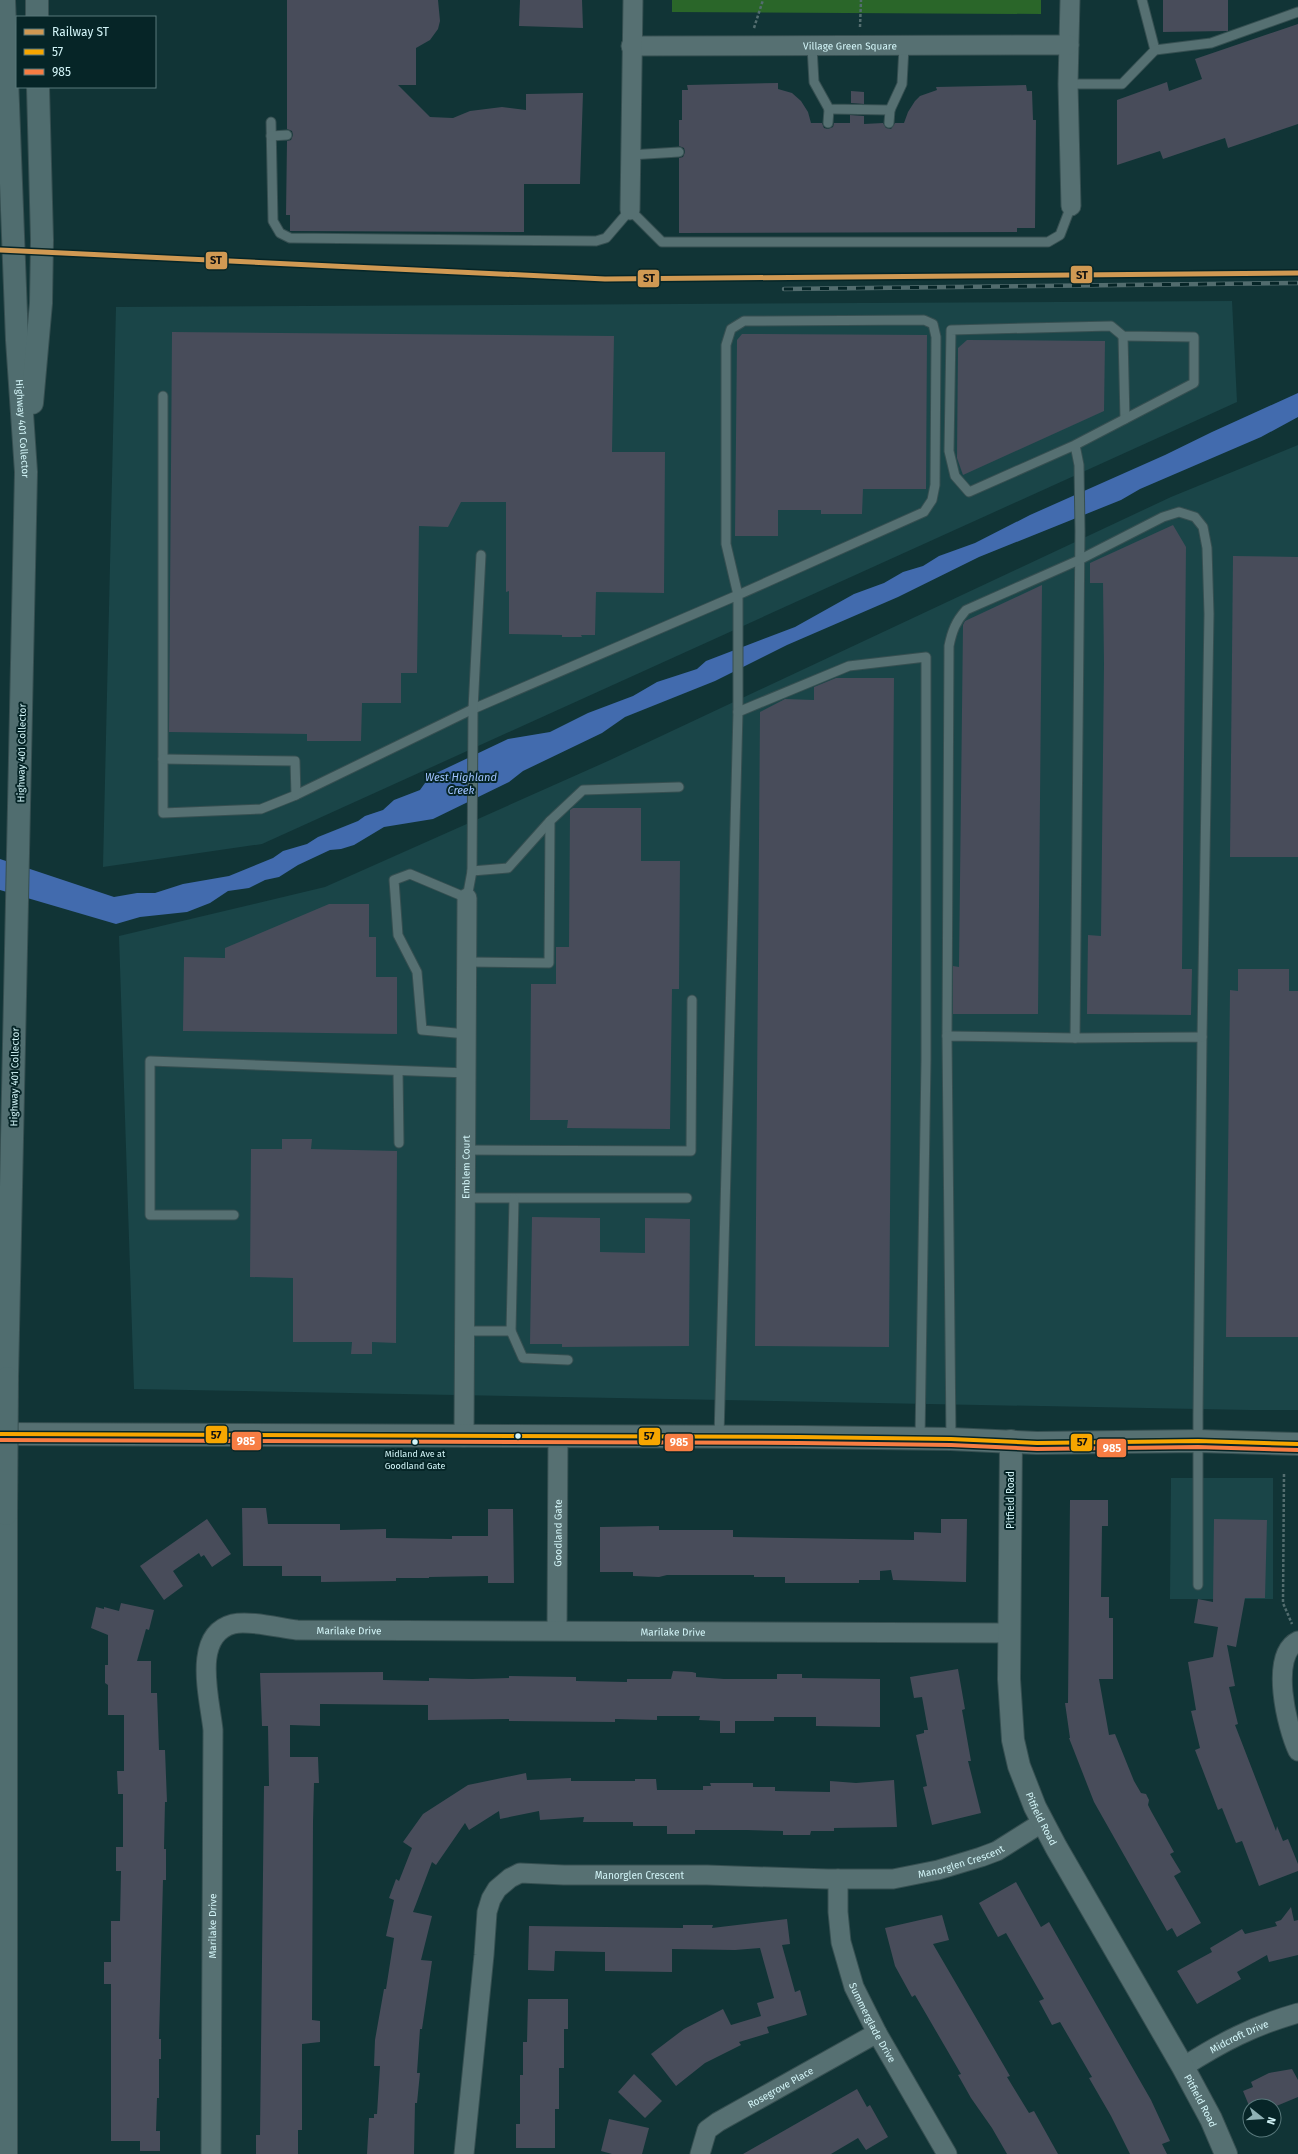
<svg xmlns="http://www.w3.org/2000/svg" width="1298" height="2154" viewBox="0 0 1298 2154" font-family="'Fira Sans',sans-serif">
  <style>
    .built { fill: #1a4548 }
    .green { fill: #2a6629 }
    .water { fill: #426bae }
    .building { fill: #484c5a }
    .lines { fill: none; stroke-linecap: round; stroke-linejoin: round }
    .service-casing { stroke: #364f51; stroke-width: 11 }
    .minor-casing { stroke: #364f51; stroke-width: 21 }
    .tertiary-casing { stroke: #364f51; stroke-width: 24 }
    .secondary-casing { stroke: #364f51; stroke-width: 24 }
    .motorway-casing { stroke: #364f51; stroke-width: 24 }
    .path { stroke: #536d6f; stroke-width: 2.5; stroke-dasharray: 3 2; stroke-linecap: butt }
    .service { stroke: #567072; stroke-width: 9 }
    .minor { stroke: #567072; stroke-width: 19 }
    .tertiary { stroke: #567072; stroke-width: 22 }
    .secondary { stroke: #567072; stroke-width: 22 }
    .motorway { stroke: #506d6f; stroke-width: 22 }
    .rail-casing { stroke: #526c6e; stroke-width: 4.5 }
    .rail { stroke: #062527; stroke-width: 3; stroke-dasharray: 9; stroke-linecap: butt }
    .motorway-bridge-casing { stroke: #364f51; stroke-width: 24; stroke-linecap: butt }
    .motorway-bridge { stroke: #506d6f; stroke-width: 22 }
    .bus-1-casing { stroke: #062527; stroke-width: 7 }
    .bus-2-casing { stroke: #062527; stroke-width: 7 }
    .bus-1 { stroke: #f7a600; stroke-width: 4 }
    .bus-2 { stroke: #f77d43; stroke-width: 4 }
    .rail-1-casing { stroke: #062527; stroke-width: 8 }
    .rail-1 { stroke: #d09953; stroke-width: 5 }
    .bus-dot { fill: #d3f5f8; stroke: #062527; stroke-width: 1.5 }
    .labels { text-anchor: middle; stroke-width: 4; stroke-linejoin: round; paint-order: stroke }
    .bus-label { font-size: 9px; fill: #d3f5f8; stroke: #062527 }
    .street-label { font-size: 10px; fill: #d3f5f8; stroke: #062527 }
    .water-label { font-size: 11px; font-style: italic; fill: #a0c2fe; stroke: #062527 }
    .line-badge { stroke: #062527; stroke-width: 1.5 }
    .badge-label { font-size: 11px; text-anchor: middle; font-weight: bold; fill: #fff }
    .pale-badge-label { font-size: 11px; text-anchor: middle; font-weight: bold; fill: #111 }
  </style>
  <rect width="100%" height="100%" fill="#113436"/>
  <g class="built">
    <polygon points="1232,301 1237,402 262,844 103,867 116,307"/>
    <polygon points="1298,445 1298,1410 1250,1410 134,1389 119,936 325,887 608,761 1171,497"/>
    <polygon points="1171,1478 1273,1478 1273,1599 1170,1599"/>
  </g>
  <polygon class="green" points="672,0 1041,0 1041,14 672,12"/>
  <polygon class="water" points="1298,393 1298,417 1261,437 1140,489 1121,500 979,557 898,597 787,645 715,681 625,717 602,733 523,771 509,782 433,819 384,827 354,845 341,849 330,850 298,865 279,877 265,880 249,888 228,891 210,903 187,912 140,917 116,924 0,890 0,859 114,897 137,893 155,893 183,884 229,876 273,858 283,851 307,844 318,837 358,821 365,816 383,810 394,800 420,790 430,776 508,739 550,732 588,713 633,696 657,682 697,669 706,661 795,627 854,594 884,583 903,572 923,566 939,556 975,543 1030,515 1165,455 1212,432"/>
  <g class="building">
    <polygon points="287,0 438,0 440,21 438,29 430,40 416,48 416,85 398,85 430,117 453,118 470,111 502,107 526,110 526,94 583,93 580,184 524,184 524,232 290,231 290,215 286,215 287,141 291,140 293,135 292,131 287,129"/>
    <polygon points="520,0 582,0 583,28 519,26"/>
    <polygon points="1163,0 1228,0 1228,31 1163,32"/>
    <polygon points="1298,24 1298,124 1228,148 1225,138 1163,159 1160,151 1117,165 1117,100 1167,82 1169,91 1202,79 1195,59"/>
    <polygon points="778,83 778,89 792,93 801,101 808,112 811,123 822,123 824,128 828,129 833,127 834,123 850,123 850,115 864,116 864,124 883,123 886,128 891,129 895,123 904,123 908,112 915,101 920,96 937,90 936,87 1026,85 1027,91 1032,91 1033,120 1036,120 1035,228 1017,228 1017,232 679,233 679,158 683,157 685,152 684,148 679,146 679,120 682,120 682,90 688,90 687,85"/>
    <polygon points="851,91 864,92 864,104 851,103"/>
    <polygon points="172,332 614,336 612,452 665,452 664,593 596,592 595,635 581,635 582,637 562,637 562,635 509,634 509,591 506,592 506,502 461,502 448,527 419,526 417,673 401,673 401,703 362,703 361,741 307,741 307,734 169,732"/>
    <polygon points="742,334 927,335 926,489 863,489 862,514 821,514 821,510 778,510 778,536 735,536 737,340"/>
    <polygon points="967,340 1105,341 1104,411 963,475 957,458 958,348"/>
    <polygon points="1173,525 1186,547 1182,969 1192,969 1191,1015 1087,1014 1088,935 1101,936 1104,664 1103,583 1090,583 1090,563"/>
    <polygon points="1233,556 1298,557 1298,857 1230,857"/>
    <polygon points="1042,585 1038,1014 953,1014 953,966 959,967 963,625 965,621"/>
    <polygon points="836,678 894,678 889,1347 755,1346 760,712 785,699 814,700 814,687"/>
    <polygon points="573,808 641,808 641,861 680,861 679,989 672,989 670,1129 567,1128 568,1120 530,1120 531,984 556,984 556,947 569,947 570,810"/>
    <polygon points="329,904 369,904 369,937 376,937 376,977 397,977 397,1034 183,1031 184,957 225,958 225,948"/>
    <polygon points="1238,969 1289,969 1289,991 1298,991 1298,1337 1226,1337 1230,990 1238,991"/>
    <polygon points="282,1139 312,1139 311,1149 397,1151 396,1343 372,1342 372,1354 351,1354 352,1342 293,1342 293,1278 250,1277 251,1149 282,1149"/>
    <polygon points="532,1217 600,1218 600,1252 645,1253 645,1218 690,1219 689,1346 562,1347 562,1344 530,1344"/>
    <polygon points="1070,1500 1108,1500 1108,1526 1102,1526 1101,1597 1109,1597 1109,1618 1113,1618 1113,1679 1099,1679 1109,1735 1115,1734 1134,1781 1141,1793 1146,1794 1149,1800 1148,1805 1151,1811 1174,1852 1170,1854 1181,1872 1174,1876 1201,1923 1177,1937 1172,1928 1167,1931 1094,1802 1069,1738 1070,1738 1065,1703 1068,1703"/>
    <polygon points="242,1508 266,1508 268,1524 340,1524 340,1530 386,1529 386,1538 452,1539 452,1536 488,1536 488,1509 513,1509 514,1583 488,1583 488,1576 429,1577 429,1578 396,1578 396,1581 321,1582 321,1576 282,1576 282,1566 243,1566"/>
    <polygon points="207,1519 231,1554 212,1567 204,1555 201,1557 199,1553 173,1571 183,1586 164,1600 140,1566"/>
    <polygon points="941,1519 967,1519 966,1582 893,1580 891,1570 880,1571 880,1580 859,1580 859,1583 785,1583 785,1577 754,1577 754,1575 667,1575 659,1577 633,1576 633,1572 600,1572 600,1527 659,1526 659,1530 733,1530 733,1537 914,1540 914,1532 941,1533"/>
    <polygon points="1214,1519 1267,1520 1265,1598 1245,1598 1236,1647 1227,1645 1235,1686 1229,1687 1238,1724 1235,1725 1276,1831 1277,1826 1283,1841 1288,1839 1298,1864 1298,1871 1259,1886 1242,1841 1236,1843 1222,1808 1218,1810 1195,1750 1200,1748 1191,1711 1196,1710 1188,1662 1213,1657 1218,1627 1194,1623 1198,1599 1213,1602"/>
    <polygon points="121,1603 154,1610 149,1630 146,1629 137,1661 151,1661 151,1693 157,1693 159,1750 165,1750 167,1802 165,1802 164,1849 166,1849 166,1880 163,1880 159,2039 161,2039 161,2059 159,2059 159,2098 157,2098 156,2131 160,2131 160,2151 140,2151 140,2141 111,2141 111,1984 104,1984 104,1962 111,1962 111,1921 120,1921 121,1871 116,1871 116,1847 123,1847 123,1794 118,1794 117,1771 124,1771 124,1715 108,1715 108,1685 105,1683 105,1665 108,1665 108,1635 91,1628 96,1607 104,1609 104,1607 119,1611"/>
    <polygon points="958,1669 965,1709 962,1710 971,1761 968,1761 981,1813 932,1825 923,1787 927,1786 916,1735 924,1733 924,1730 928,1730 922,1697 914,1698 910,1677"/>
    <polygon points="673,1671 692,1672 696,1673 696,1677 724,1679 777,1679 777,1674 802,1674 802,1678 880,1679 880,1727 816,1726 816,1717 774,1717 774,1721 735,1721 735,1733 720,1733 720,1721 699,1720 700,1716 657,1716 657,1720 615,1719 615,1722 509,1721 509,1719 428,1720 428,1705 320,1704 320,1726 290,1725 290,1757 318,1757 319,1783 314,1783 313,1822 312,2020 320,2021 320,2042 302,2044 302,2130 298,2130 298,2154 256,2154 256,2135 260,2135 264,1786 269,1786 268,1726 262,1726 260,1673 383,1672 383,1680 429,1681 429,1678 472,1679 509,1678 509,1676 576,1677 576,1681 627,1682 627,1679 671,1679"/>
    <polygon points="526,1773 527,1780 571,1778 571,1781 635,1781 635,1779 656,1779 657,1790 703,1790 703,1786 711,1786 710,1783 753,1783 753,1787 775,1787 775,1791 830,1792 830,1781 856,1783 894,1780 897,1827 834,1828 834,1831 811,1831 810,1835 783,1835 783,1831 747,1830 695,1830 695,1834 667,1834 667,1826 633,1826 633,1822 583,1822 584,1817 540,1820 539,1811 500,1819 499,1811 469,1830 465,1823 436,1865 432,1862 413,1912 432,1916 421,1960 432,1961 422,2029 420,2029 417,2073 420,2073 417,2103 415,2103 414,2154 367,2154 369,2118 374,2118 374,2114 377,2114 380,2066 374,2066 375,2040 384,1989 386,1989 394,1938 386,1936 394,1900 389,1898 396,1879 399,1881 412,1848 403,1842 423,1814 468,1785"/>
    <polygon points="1016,1882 1041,1927 1049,1922 1151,2100 1170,2141 1162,2144 1167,2154 1130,2154 1111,2116 1089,2078 1092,2077 1060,2022 1052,2025 1039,2001 1044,1999 1006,1933 998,1937 979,1903"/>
    <polygon points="1291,1907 1294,1921 1298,1920 1298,1955 1269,1962 1267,1955 1237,1972 1241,1979 1197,2004 1177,1971 1212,1952 1210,1948 1242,1929 1245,1934 1277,1926 1275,1922 1281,1920"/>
    <polygon points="942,1915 949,1940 933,1944 1010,2076 1007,2077 1029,2113 1034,2111 1058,2154 1007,2154 992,2128 971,2098 958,2075 961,2074 915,1995 912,1997 895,1966 885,1928"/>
    <polygon points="787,1919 790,1944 782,1945 795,1992 800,1990 807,2015 767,2027 769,2033 739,2042 741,2045 705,2063 676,2086 651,2054 684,2029 723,2009 731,2025 761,2016 757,2003 774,1998 760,1948 735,1950 672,1949 672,1972 605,1971 605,1952 555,1951 554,1971 528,1970 529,1926 683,1928 683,1925 713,1925 712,1928"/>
    <polygon points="528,1999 568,1999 568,2029 564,2029 564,2068 559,2068 559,2109 555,2109 555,2148 516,2148 516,2124 520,2124 520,2075 523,2075 523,2042 527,2042"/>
    <polygon points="1292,2069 1298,2080 1298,2097 1274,2107 1250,2106 1250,2108 1243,2091 1253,2087 1251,2082 1269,2073"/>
    <polygon points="634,2074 662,2101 645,2118 618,2092"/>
    <polygon points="857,2089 867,2107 870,2105 888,2137 866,2150 858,2138 831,2154 743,2154"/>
    <polygon points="609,2119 649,2128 642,2154 612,2154 601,2151"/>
  </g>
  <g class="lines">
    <g class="service-casing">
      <g id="service">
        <polyline points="1142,0 1155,50 1211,43 1298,12"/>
        <polyline points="812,47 814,82 829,109 890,110 902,84 904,47"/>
        <polyline points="1068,84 1122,84 1155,50"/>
        <polyline points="271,122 273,221 280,233 290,238 596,241 606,238 630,210 662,242 1048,242 1060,235 1071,206"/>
        <polyline points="828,123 829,109"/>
        <polyline points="889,123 890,110"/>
        <polyline points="271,136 287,135"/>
        <polyline points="630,155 679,152"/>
        <polyline points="1123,336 1125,419"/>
        <polyline points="163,396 163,813 261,809 296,795 473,709 738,595 726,544 726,345 731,329 744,321 924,320 933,324 936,337 935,485 932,500 924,512 738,595 738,712 719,1437"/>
        <polyline points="1075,445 1194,383 1194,337 1123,336 1111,326 951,330 949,451 955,476 969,492 1075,445 1079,465 1080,531 1075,1038 1202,1037 1198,1415 1198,1585"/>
        <polyline points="738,712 849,666 926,657 926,1060 920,1438"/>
        <polyline points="163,759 295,761 296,795"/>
        <polyline points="472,871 508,868 550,821"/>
        <polyline points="468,962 549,963 550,821 583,790 679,787"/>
        <polyline points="467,1034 422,1030 417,972 398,935 394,880 410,874 467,898 472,871 473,709 481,555"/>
        <path d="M 947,1036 L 949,646 C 952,631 956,621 966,610 L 1079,560 L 1163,517 L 1179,512 L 1195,517 L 1203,527 L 1207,548 L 1209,614 L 1202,1037"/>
        <polyline points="398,1071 399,1143"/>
        <polyline points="466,1150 691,1151 692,1000"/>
        <polyline points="466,1198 687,1198"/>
        <polyline points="514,1199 511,1331 523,1358 568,1360"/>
        <polyline points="234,1215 150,1215 150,1061 467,1073"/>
        <polyline points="465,1331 511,1331"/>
        <polyline points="951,1439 947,1036 1075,1038"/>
      </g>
    </g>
    <g class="minor-casing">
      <g id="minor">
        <polyline points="1070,0 1068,84 1071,206"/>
        <path id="s1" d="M 631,46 L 1069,45"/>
        <polyline points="630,210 633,0"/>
        <path id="s2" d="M 464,1437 L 467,898"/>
        <path id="s3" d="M 557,1629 L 558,1436"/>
        <path d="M 1298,1641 C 1269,1655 1287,1728 1298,1751"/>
        <path id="s4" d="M 838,1879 L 838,1912 L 841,1942 L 854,1987 L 877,2033 L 947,2154"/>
        <path id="s5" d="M 1183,2067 C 1222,2042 1253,2026 1298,2013"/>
        <path id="s6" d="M 211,2154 L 213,1730 C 210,1699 191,1635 233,1624 C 249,1620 280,1628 297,1630 L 1010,1633"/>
        <path id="s7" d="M 464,2154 L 484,1955 L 487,1912 L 491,1899 L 497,1889 L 510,1878 L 520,1873 L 564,1875 L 707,1875 L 828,1879 L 893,1879 L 938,1870 L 981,1857 L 997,1851 L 1043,1822"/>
        <path id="s8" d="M 700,2154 L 707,2130 L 718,2122 L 877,2033"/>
      </g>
    </g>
    <g class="tertiary-casing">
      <g id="tertiary">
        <path id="s9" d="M 1011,1441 L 1009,1679 L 1013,1740 L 1019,1766 L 1035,1807 L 1056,1847 L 1183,2067 L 1211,2119 L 1226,2154"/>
      </g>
    </g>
    <g class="secondary-casing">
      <polyline id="secondary" points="0,1434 800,1437 951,1439 1037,1443 1198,1441 1298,1444"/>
    </g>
    <g class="motorway-casing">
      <g id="motorway">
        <path id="s10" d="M 4,0 L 17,340 L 26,472 L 7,1378"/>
        <polyline points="37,0 37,17"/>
        <polyline points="32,403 41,303 42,240 38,87"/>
        <polyline points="6,2154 6,1514"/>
      </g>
    </g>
    <g class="path">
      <polyline points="860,27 861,0"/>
      <polyline points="754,28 763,0"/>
      <polyline points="1284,1474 1283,1603 1292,1624"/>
    </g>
    <use href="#service" class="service"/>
    <use href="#minor" class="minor"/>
    <use href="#tertiary" class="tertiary"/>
    <use href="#secondary" class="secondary"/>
    <use href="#motorway" class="motorway"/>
    <g class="rail-casing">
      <polyline id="rail" points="784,289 1298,283"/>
    </g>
    <use href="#rail" class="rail"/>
    <g class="motorway-bridge-casing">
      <polyline id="motorway-bridge" points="6,1514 7,1378"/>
    </g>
    <use href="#motorway-bridge" class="motorway-bridge"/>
    <g class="bus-1-casing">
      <polyline id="bus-1" points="0,1434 800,1437 951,1439 1037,1443 1198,1441 1298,1444"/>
    </g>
    <g class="bus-2-casing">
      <polyline id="bus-2" points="0,1440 800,1443 951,1445 1037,1449 1198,1447 1298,1450"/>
    </g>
    <use href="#bus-1" class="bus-1"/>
    <use href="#bus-2" class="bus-2"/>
    <g class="rail-1-casing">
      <polyline id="rail-1" points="0,250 605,279 1298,273"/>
    </g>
    <use href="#rail-1" class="rail-1"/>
  </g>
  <g class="bus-dot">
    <circle cx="518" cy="1436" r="3.5"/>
    <circle cx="415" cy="1442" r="3.5"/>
  </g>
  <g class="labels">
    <g class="bus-label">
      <text x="415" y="1457">Midland Ave at<tspan x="415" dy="12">Goodland Gate</tspan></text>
    </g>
    <g class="street-label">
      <text dy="4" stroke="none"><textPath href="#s1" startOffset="219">Village Green Square</textPath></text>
      <text dy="4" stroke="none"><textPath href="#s10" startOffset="429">Highway 401 Collector</textPath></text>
      <text transform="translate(21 753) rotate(-89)" y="4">Highway 401 Collector</text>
      <text transform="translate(14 1077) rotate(-89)" y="4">Highway 401 Collector</text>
      <text dy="4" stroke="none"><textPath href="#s2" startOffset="270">Emblem Court</textPath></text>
      <text transform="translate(1010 1500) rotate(-90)" y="4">Pitfield Road</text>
      <text dy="4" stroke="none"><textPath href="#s3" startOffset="96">Goodland Gate</textPath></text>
      <text dy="4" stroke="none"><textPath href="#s6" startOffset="659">Marilake Drive</textPath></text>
      <text dy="4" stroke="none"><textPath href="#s6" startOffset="983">Marilake Drive</textPath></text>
      <text dy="4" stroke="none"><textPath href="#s9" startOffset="383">Pitfield Road</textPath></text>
      <text dy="4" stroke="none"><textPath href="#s7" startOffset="740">Manorglen Crescent</textPath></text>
      <text dy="4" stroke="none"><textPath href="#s7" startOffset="416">Manorglen Crescent</textPath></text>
      <text dy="4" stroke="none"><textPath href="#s6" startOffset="228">Marilake Drive</textPath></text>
      <text dy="4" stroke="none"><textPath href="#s4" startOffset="150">Summerglade Drive</textPath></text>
      <text dy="4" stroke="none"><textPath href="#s5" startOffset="64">Midcroft Drive</textPath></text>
      <text dy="4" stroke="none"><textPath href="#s8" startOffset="110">Rosegrove Place</textPath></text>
      <text dy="4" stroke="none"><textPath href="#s9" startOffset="707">Pitfield Road</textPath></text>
    </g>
    <g class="water-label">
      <text x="461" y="781">West Highland<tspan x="461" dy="13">Creek</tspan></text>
    </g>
  </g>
  <g class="line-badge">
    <rect x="205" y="251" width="23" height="19" rx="4" fill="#d09953"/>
    <rect x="1070" y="265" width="23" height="19" rx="4" fill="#d09953"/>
    <rect x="637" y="269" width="23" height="19" rx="4" fill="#d09953"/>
    <rect x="205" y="1425" width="23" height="19" rx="4" fill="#f7a600"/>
    <rect x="638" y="1427" width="23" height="19" rx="4" fill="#f7a600"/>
    <rect x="231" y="1431" width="31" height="20" rx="4" fill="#f77d43"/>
    <rect x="1070" y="1433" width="23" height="19" rx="4" fill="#f7a600"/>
    <rect x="664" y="1433" width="30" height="19" rx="4" fill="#f77d43"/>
    <rect x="1096" y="1438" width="31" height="20" rx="4" fill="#f77d43"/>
  </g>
  <g class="badge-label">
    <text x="246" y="1445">985</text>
    <text x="679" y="1446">985</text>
    <text x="1112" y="1452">985</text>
  </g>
  <g class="pale-badge-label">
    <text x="216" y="264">ST</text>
    <text x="1082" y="279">ST</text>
    <text x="649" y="282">ST</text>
    <text x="216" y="1439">57</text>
    <text x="649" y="1440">57</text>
    <text x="1082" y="1446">57</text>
  </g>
  <rect x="16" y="16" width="140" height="72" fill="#062527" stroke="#58787b"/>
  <rect x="24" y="29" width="20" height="6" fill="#d09953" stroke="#58787b"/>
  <text x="52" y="36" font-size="12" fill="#d3f5f8">Railway ST</text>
  <rect x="24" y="49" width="20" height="6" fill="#f7a600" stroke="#58787b"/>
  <text x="52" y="56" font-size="12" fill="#d3f5f8">57</text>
  <rect x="24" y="69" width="20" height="6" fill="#f77d43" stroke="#58787b"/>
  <text x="52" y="76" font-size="12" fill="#d3f5f8">985</text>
  <g transform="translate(1262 2118) rotate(107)"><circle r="19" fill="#062527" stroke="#58787b"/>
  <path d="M0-3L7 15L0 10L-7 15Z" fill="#8fb1b4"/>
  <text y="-6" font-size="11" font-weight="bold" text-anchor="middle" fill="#d3f5f8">N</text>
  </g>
</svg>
